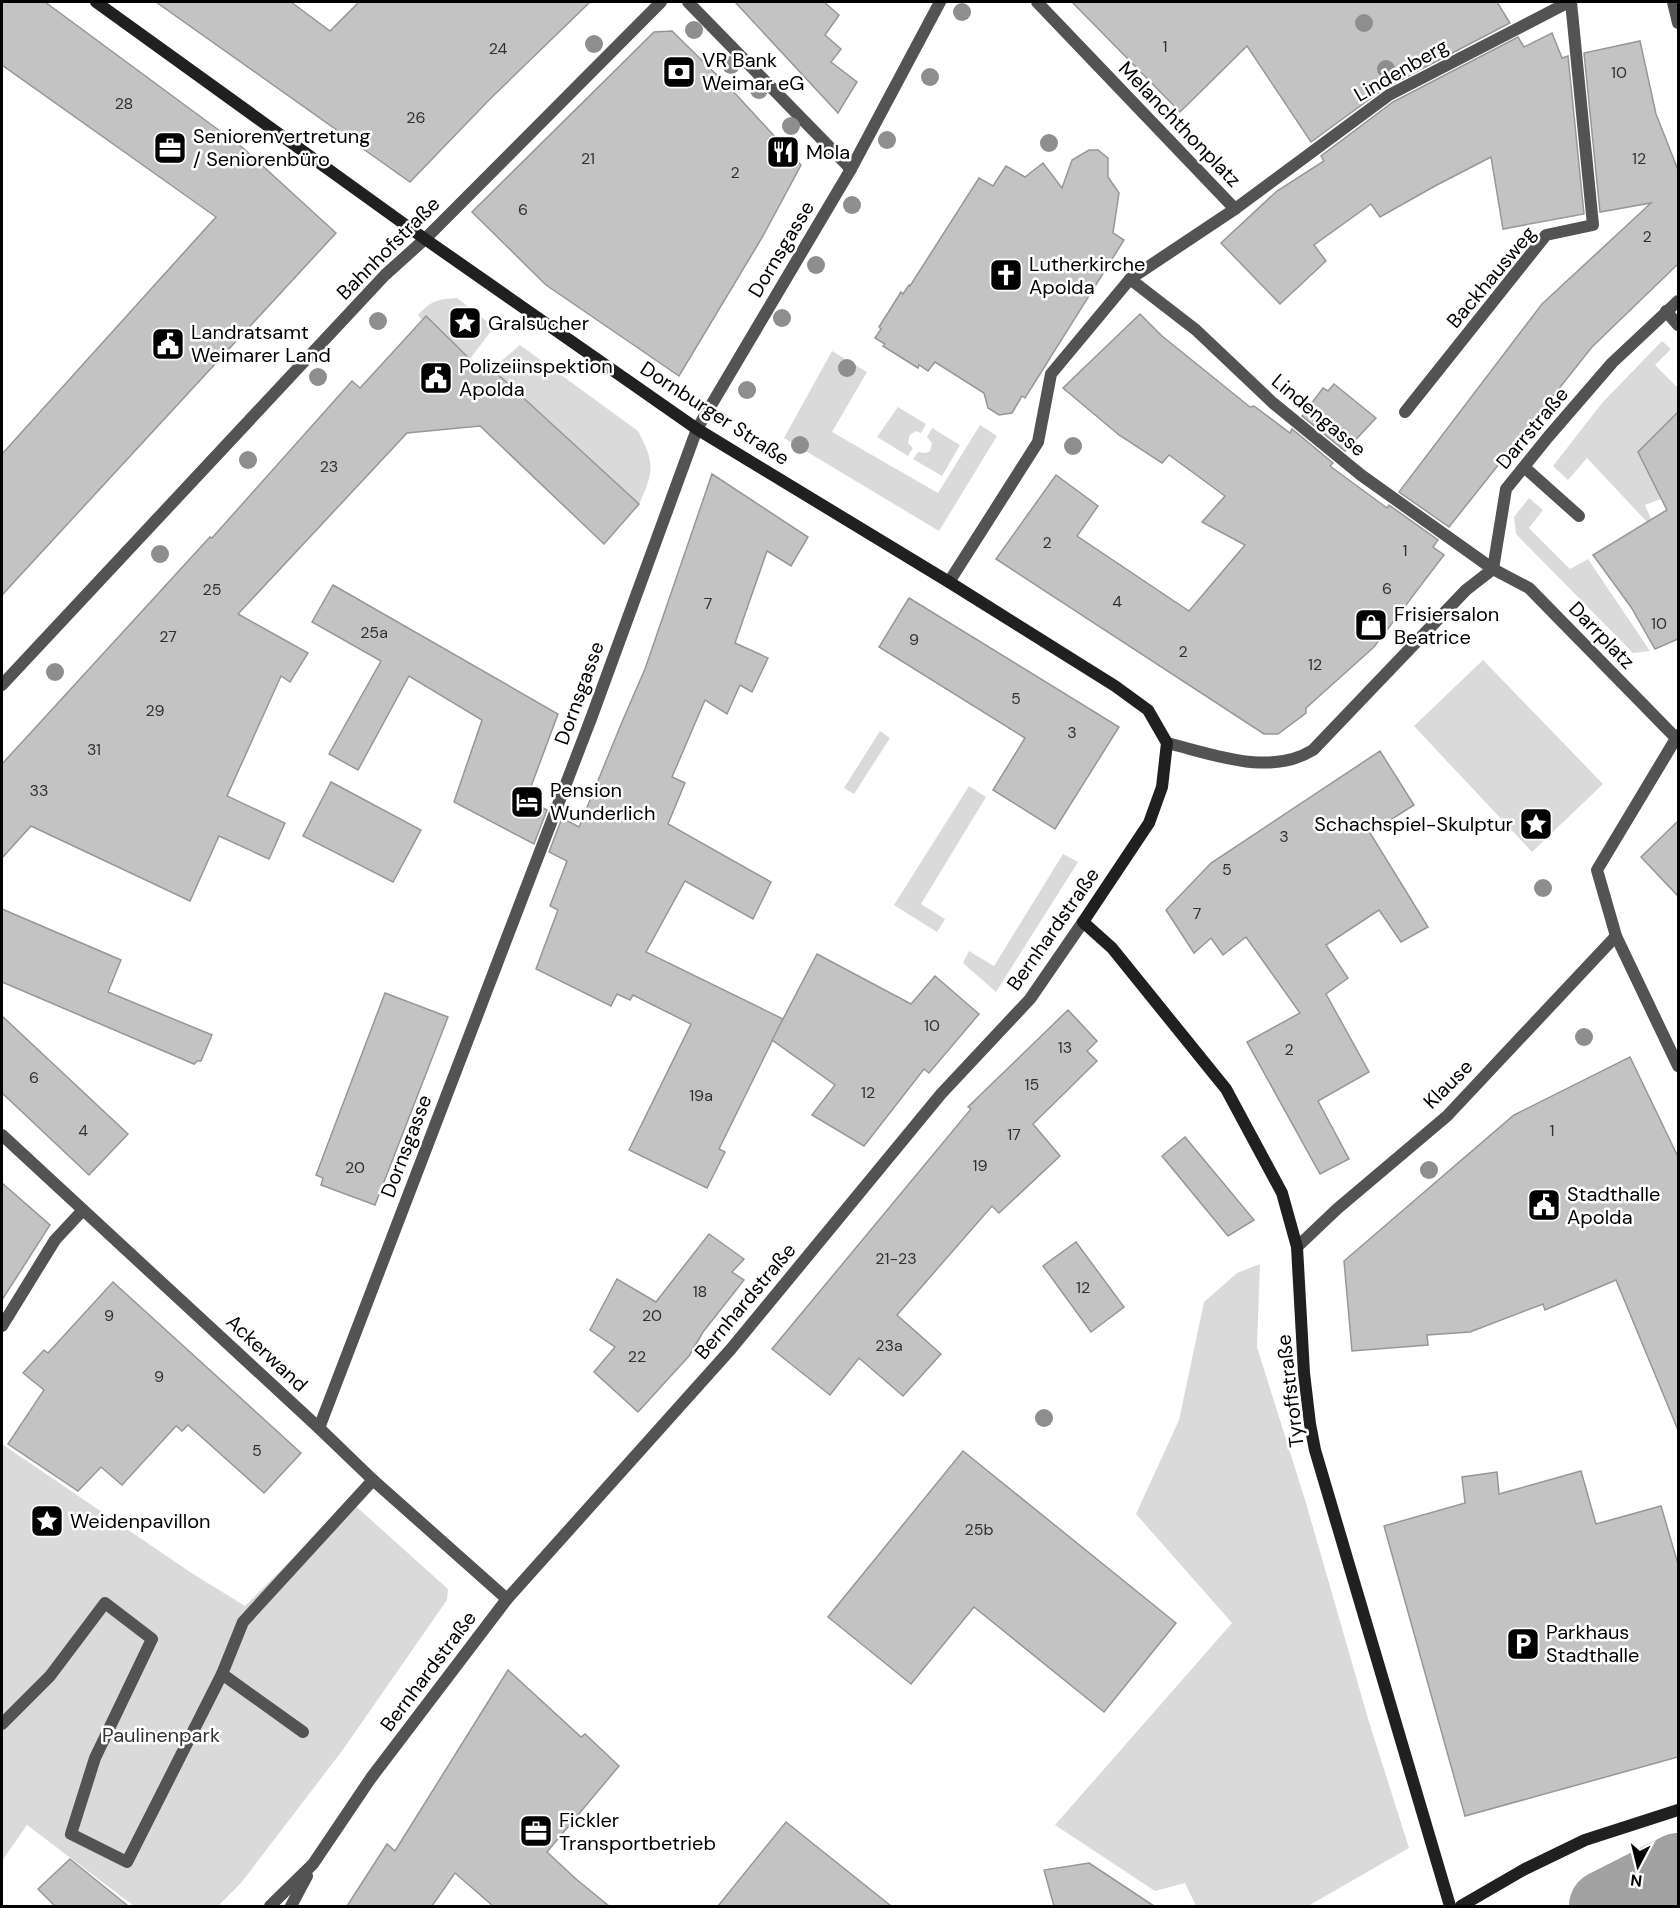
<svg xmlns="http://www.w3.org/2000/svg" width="1680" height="1908" viewBox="0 0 1680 1908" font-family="'DM Sans',sans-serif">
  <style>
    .green { fill: #dadada }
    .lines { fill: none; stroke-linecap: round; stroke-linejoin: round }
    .river { stroke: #a1a1a1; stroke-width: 72 }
    .building { fill: #c3c3c3; stroke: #979797; stroke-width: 1.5 }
    .lane { stroke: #535353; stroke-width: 12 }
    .street { stroke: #535353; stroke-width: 12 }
    .secondary { stroke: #202020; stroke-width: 12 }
    .tree { fill: #8e8e8e }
    .labels { text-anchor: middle; stroke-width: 5; stroke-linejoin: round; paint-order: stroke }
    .number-label { font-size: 16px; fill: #313131 }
    .poi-label { font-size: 20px; fill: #000; stroke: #fff; text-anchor: start }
    .street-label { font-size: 20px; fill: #000; stroke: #fff }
    .park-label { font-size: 20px; fill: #313131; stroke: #fff }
  </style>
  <rect width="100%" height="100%" fill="#fff"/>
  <g class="green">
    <path d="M 457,298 L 494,327 L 470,359 L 427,317 L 422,320 L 418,315 C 431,301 437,299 457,298 Z"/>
    <polygon points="1662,341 1671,349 1655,365 1678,388 1678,414 1638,452 1661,499 1645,505 1651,519 1647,522 1587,458 1568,480 1553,466 1602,403"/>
    <path d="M 520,345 L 638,431 C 655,463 654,472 639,504 L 492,369 Z"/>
    <polygon points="832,351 867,372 832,432 938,493 980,425 997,436 939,531 784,438"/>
    <polygon points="898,407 926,424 921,433 916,431 910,435 908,443 913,448 908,456 877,437"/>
    <polygon points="932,428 960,445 942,476 913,459 918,452 926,453 930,451 932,443 927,437"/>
    <polygon points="1529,498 1543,510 1529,528 1570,569 1588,559 1650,651 1633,653 1516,534 1514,517"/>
    <polygon points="1483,660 1603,784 1532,852 1414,726"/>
    <polygon points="880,731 890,738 854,794 844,788"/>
    <polygon points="969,786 986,797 921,904 945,919 937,932 894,905"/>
    <polygon points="1063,854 1078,862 996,992 963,963 969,951 994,966"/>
    <polygon points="1260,1264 1257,1347 1306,1503 1369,1722 1409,1848 1308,1906 1196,1906 1185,1883 1155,1891 1055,1825 1232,1623 1136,1514 1179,1420 1204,1302 1237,1273"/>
    <polygon points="2,1444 190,1572 245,1606 350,1501 448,1589 447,1600 342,1751 241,1883 218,1906 134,1906 27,1825 2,1861"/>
  </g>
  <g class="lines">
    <polyline class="river" points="1605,1906 1678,1869"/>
  </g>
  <g class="building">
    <polygon points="2,2 45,2 243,148 336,233 2,595 2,454 216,217 2,65"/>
    <polygon points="156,2 291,2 330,31 359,2 590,2 489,100 410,182"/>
    <polygon points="735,2 824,2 839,15 825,35 841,49 831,62 857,82 838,113"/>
    <polygon points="1072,2 1497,2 1510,23 1385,88 1311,142 1247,46 1180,112"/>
    <polygon points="672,31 731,89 801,165 763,236 679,376 546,285 472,212 654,32"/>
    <polygon points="1552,33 1562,58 1568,56 1584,214 1503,229 1491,157 1435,186 1380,217 1371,204 1314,245 1326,261 1280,304 1221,243 1277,191 1324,161 1321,156 1393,102 1518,37 1524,47"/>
    <polygon points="1640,41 1656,114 1678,170 1678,264 1592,347 1449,527 1399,492 1542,304 1651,203 1600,212 1584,53"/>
    <polygon points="1089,150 1098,150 1108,158 1108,177 1119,193 1113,233 1124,240 1025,398 1022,396 1012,413 999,415 988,408 984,393 935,362 928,371 919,365 918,368 883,346 885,344 875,338 881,329 879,327 901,292 903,294 909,285 910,286 979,178 993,186 1006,166 1025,177 1043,163 1062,188 1072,160"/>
    <polygon points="1140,314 1162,336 1250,407 1254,406 1290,433 1292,429 1333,463 1330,466 1387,508 1389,505 1438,540 1433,547 1444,555 1374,647 1306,708 1306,713 1278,734 1264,734 996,559 1056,475 1098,506 1077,536 1189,611 1245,545 1202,522 1225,496 1169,455 1162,463 1119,435 1063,388"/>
    <polygon points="426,316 486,375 492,369 639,504 604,544 480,426 407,433 238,614 308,653 290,682 281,676 227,796 285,823 269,859 219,836 190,901 31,826 2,858 2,764 210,537 212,538 352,381 360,388"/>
    <polygon points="1334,384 1376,418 1345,451 1302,416 1323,388 1328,391"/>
    <polygon points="1678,412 1678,639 1655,649 1631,607 1593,555 1667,510 1638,452"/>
    <polygon points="712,474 808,537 791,566 767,551 735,643 768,658 752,692 740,685 727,714 705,700 672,777 685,783 668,824 771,882 753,919 685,881 646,952 783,1019 719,1149 725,1152 707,1188 629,1150 691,1024 633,995 630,1000 617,994 611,1006 536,969 558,910 550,906 567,861 549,852 562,818 579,827 622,722 645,669"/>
    <polygon points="333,585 558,714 526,800 547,810 534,844 454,802 482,720 409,676 358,770 329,754 381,661 312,622"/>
    <polygon points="909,598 1119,727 1055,829 993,790 1025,738 879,647"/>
    <polygon points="1380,751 1414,805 1370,833 1428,927 1401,942 1379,910 1326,945 1348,978 1326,994 1369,1072 1318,1101 1349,1159 1320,1174 1247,1042 1300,1013 1246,937 1223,955 1211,938 1194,953 1166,910 1211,863"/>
    <polygon points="331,782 421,830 393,882 303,836"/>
    <polygon points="1678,821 1678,896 1641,857"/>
    <polygon points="2,909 121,960 108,992 212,1035 201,1061 197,1061 194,1064 2,982"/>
    <polygon points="817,954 911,1004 935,976 979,1014 929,1073 924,1069 864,1146 812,1115 835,1085 772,1040"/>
    <polygon points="385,993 448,1017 375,1205 321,1185 323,1178 316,1175"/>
    <polygon points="1068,1010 1097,1041 1087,1051 1097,1061 1033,1124 1060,1156 999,1213 992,1206 897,1315 941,1354 903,1396 859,1358 830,1395 772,1349 971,1109 968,1107"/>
    <polygon points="2,1016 128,1134 89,1175 2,1093"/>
    <polygon points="1630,1057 1678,1157 1678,1430 1616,1280 1545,1310 1543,1304 1470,1332 1427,1335 1428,1345 1352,1351 1344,1261 1514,1115"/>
    <polygon points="1185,1137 1254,1220 1228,1236 1162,1156"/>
    <polygon points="2,1183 50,1225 2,1300"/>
    <polygon points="709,1234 744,1259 732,1272 744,1280 703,1332 689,1356 638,1412 594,1372 615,1347 590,1330 617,1279 656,1302"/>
    <polygon points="1076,1242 1124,1307 1091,1332 1043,1266"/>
    <polygon points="113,1282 301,1453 264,1493 188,1425 182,1431 176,1426 122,1485 101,1467 78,1491 8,1444 44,1390 23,1373 44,1350 48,1353"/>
    <polygon points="963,1451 1176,1623 1104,1712 974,1607 911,1684 828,1617"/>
    <polygon points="1581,1471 1596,1524 1661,1506 1678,1564 1678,1757 1465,1816 1384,1526 1465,1503 1462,1477 1497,1472 1499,1494"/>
    <polygon points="508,1670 581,1737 585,1734 619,1766 547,1852 576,1879 609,1906 493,1906 455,1873 432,1906 347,1906 387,1844 395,1851"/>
    <polygon points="786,1822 891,1906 718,1906"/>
    <polygon points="70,1859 128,1906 55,1906 38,1889"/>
    <polygon points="1089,1863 1154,1906 1054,1906 1044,1870"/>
  </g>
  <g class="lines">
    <g class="lane">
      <polyline points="1666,311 1678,325"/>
      <polyline points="1524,467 1579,516"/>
    </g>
    <g class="street">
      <polyline points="688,2 851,169"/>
      <polyline points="1037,2 1235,209"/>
      <polyline points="1673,2 1678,23"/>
      <polyline points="1130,279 1196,330 1273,403 1361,475 1493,569 1529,588 1676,738"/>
      <polyline points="1405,412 1546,235 1593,225 1571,2"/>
      <polyline points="949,582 1038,442 1051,374 1130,279 1235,209 1389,95 1569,2"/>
      <polyline points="2,685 385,275 425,239 661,2"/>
      <polyline points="1678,735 1597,870 1616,936 1678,1066"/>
      <path d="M 1167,743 C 1213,754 1269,777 1313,750 L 1466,590 L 1493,569 L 1506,489 L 1548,437 L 1612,363 L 1678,301"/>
      <polyline points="2,1135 319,1428 373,1480 507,1599"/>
      <polyline points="1297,1247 1337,1209 1447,1116 1616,936"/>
      <polyline points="2,1326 55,1240 83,1210"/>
      <polyline points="319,1428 592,716 697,429 851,169 940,2"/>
      <polyline points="2,1724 50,1676 105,1603 152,1639 95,1758 71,1834 127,1862 222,1674"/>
      <polyline points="303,1732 222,1674 243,1622 373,1480"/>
      <polyline points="270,1906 313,1864 371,1778 507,1599 731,1349 941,1094 1030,999 1083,922"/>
      <polyline points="291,1906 307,1876"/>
    </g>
    <g class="secondary">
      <polyline points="96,2 425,239 697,429 949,582 1115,686 1148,710 1167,743 1162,787 1149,823 1083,922 1112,948 1226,1089 1282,1193 1297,1247 1304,1373 1310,1424 1315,1450 1450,1906"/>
      <polyline points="1461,1906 1525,1869 1585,1840 1678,1810"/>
    </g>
  </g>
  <g class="tree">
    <circle cx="962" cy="12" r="9"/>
    <circle cx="1364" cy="23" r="9"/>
    <circle cx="694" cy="30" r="9"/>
    <circle cx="594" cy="44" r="9"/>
    <circle cx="731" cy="65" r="9"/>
    <circle cx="1386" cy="69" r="9"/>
    <circle cx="930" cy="77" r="9"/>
    <circle cx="759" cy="90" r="9"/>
    <circle cx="791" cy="126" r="9"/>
    <circle cx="887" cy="140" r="9"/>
    <circle cx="1049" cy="143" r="9"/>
    <circle cx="852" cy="205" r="9"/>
    <circle cx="816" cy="265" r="9"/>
    <circle cx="782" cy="318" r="9"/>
    <circle cx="378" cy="321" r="9"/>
    <circle cx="847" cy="368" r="9"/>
    <circle cx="318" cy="377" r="9"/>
    <circle cx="747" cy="390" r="9"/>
    <circle cx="800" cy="445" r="9"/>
    <circle cx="1073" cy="446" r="9"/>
    <circle cx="248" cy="460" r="9"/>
    <circle cx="160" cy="554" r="9"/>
    <circle cx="55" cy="672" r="9"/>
    <circle cx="1543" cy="888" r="9"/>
    <circle cx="1584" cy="1037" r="9"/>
    <circle cx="1429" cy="1170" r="9"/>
    <circle cx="1044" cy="1418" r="9"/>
  </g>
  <defs>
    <g id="bank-square" transform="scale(1.725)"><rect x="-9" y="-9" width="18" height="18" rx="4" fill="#000" stroke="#fff"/><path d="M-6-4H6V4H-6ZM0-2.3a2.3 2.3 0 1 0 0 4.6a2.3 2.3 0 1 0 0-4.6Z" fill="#fff"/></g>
    <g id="office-square" transform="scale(1.725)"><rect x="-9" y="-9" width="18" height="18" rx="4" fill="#000" stroke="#fff"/><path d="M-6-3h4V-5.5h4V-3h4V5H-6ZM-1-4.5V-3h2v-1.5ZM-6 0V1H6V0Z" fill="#fff"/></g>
    <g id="restaurant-square" transform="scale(1.725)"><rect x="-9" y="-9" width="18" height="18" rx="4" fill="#000" stroke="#fff"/><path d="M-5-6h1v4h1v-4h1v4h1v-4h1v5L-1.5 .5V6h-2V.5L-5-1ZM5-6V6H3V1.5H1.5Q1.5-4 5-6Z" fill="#fff"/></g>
    <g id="church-square" transform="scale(1.725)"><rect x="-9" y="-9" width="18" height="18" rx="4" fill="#000" stroke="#fff"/><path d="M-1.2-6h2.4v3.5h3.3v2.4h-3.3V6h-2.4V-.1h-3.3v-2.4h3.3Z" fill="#fff"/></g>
    <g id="sight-square" transform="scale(1.725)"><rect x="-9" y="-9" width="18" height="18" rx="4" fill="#000" stroke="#fff"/><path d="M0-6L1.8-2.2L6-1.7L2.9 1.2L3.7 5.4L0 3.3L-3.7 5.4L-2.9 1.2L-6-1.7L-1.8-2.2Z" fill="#fff"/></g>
    <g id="civic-square" transform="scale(1.725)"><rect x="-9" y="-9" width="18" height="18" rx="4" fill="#000" stroke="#fff"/><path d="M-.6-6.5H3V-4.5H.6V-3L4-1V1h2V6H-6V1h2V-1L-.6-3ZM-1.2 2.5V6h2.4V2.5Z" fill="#fff"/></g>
    <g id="shop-square" transform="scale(1.725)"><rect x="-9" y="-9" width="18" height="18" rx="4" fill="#000" stroke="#fff"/><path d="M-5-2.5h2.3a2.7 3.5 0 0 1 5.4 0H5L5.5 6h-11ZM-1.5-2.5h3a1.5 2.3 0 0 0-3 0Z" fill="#fff"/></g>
    <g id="hotel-square" transform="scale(1.725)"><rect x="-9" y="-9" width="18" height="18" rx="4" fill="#000" stroke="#fff"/><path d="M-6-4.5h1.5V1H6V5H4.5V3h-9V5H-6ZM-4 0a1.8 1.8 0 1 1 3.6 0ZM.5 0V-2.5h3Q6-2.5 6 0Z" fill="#fff"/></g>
    <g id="parking-square" transform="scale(1.725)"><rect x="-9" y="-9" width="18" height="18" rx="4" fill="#000" stroke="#fff"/><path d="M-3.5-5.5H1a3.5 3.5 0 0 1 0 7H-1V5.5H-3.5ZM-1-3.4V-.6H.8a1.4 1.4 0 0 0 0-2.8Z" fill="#fff"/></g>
  </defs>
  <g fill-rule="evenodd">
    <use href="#bank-square" x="679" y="72"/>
    <use href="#office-square" x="170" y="148"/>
    <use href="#restaurant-square" x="783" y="152"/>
    <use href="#church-square" x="1006" y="275"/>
    <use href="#sight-square" x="465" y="323"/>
    <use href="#civic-square" x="168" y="344"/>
    <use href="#civic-square" x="436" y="378"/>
    <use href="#shop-square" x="1371" y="625"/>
    <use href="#hotel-square" x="527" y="802"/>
    <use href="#sight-square" x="1536" y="824"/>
    <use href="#civic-square" x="1544" y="1205"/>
    <use href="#sight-square" x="47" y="1521"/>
    <use href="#parking-square" x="1523" y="1644"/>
    <use href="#office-square" x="536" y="1831"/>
  </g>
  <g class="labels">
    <g class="number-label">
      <text x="1165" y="52">1</text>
      <text x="498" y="54">24</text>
      <text x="1619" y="78">10</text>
      <text x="124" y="109">28</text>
      <text x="416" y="123">26</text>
      <text x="588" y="164">21</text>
      <text x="1639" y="164">12</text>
      <text x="735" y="178">2</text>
      <text x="523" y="215">6</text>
      <text x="1647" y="242">2</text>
      <text x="329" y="472">23</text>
      <text x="1047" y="548">2</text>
      <text x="1405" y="556">1</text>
      <text x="1387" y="594">6</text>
      <text x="212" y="595">25</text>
      <text x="1117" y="607">4</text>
      <text x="708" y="609">7</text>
      <text x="1659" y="629">10</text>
      <text x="374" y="638">25a</text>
      <text x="168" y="642">27</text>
      <text x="914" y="645">9</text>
      <text x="1183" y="657">2</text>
      <text x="1315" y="670">12</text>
      <text x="1016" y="704">5</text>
      <text x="155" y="716">29</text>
      <text x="1072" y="738">3</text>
      <text x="94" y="755">31</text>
      <text x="39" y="796">33</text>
      <text x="1284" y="842">3</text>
      <text x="1227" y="875">5</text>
      <text x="1197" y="919">7</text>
      <text x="932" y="1031">10</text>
      <text x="1065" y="1053">13</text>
      <text x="1289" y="1055">2</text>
      <text x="34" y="1083">6</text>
      <text x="1032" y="1090">15</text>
      <text x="868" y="1098">12</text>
      <text x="701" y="1101">19a</text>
      <text x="83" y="1136">4</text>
      <text x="1552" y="1136">1</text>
      <text x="1014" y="1140">17</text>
      <text x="980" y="1171">19</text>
      <text x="355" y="1173">20</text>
      <text x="896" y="1264">21-23</text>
      <text x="1083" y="1293">12</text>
      <text x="700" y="1297">18</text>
      <text x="109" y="1321">9</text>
      <text x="652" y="1321">20</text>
      <text x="889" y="1351">23a</text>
      <text x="637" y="1362">22</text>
      <text x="159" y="1382">9</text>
      <text x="257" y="1456">5</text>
      <text x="979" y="1535">25b</text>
    </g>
    <g class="poi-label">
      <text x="702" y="67">VR Bank<tspan x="702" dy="23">Weimar eG</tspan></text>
      <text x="193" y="143">Seniorenvertretung<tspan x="193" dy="23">/ Seniorenbüro</tspan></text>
      <text x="806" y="159">Mola</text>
      <text x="1029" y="271">Lutherkirche<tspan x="1029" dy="23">Apolda</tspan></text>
      <text x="488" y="330">Gralsucher</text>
      <text x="191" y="339">Landratsamt<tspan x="191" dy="23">Weimarer Land</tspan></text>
      <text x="459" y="373">Polizeiinspektion<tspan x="459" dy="23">Apolda</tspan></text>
      <text x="1394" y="621">Frisiersalon<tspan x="1394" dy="23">Beatrice</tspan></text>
      <text x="550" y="797">Pension<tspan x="550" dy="23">Wunderlich</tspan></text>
      <text x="1513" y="831" text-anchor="end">Schachspiel-Skulptur</text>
      <text x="1567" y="1201">Stadthalle<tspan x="1567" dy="23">Apolda</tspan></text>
      <text x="70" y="1528">Weidenpavillon</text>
      <text x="1546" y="1639">Parkhaus<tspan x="1546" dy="23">Stadthalle</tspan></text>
      <text x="559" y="1827">Fickler<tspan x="559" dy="23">Transportbetrieb</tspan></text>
    </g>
    <g class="street-label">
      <text transform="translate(1401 70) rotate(-30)" y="7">Lindenberg</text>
      <text transform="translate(1180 124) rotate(46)" y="7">Melanchthonplatz</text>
      <text transform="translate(388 248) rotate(-45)" y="7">Bahnhofstraße</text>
      <text transform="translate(781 249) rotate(-59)" y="7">Dornsgasse</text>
      <text transform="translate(1491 277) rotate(-50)" y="7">Backhausweg</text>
      <text transform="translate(715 413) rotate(33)" y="7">Dornburger Straße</text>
      <text transform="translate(1319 415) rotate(40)" y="7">Lindengasse</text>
      <text transform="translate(1532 428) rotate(-50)" y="7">Darrstraße</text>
      <text transform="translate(1602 635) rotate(46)" y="7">Darrplatz</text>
      <text transform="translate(579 693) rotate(-70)" y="7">Dornsgasse</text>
      <text transform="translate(1053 929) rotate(-55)" y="7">Bernhardstraße</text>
      <text transform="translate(1448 1084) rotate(-45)" y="7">Klause</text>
      <text transform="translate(406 1146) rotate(-69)" y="7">Dornsgasse</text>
      <text transform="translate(745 1301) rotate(-50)" y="7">Bernhardstraße</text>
      <text transform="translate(267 1353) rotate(43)" y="7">Ackerwand</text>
      <text transform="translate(1290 1391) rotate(-97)" y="7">Tyroffstraße</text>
      <text transform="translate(428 1671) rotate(-53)" y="7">Bernhardstraße</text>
    </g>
    <g class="park-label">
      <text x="161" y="1742">Paulinenpark</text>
    </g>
  </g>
  <rect width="1680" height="1908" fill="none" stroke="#000000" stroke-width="6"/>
  <g transform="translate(1638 1866) rotate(187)" stroke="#ffffff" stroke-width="4.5" paint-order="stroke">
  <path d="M0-4.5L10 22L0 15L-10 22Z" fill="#000000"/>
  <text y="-9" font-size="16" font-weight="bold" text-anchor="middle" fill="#000000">N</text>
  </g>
</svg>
